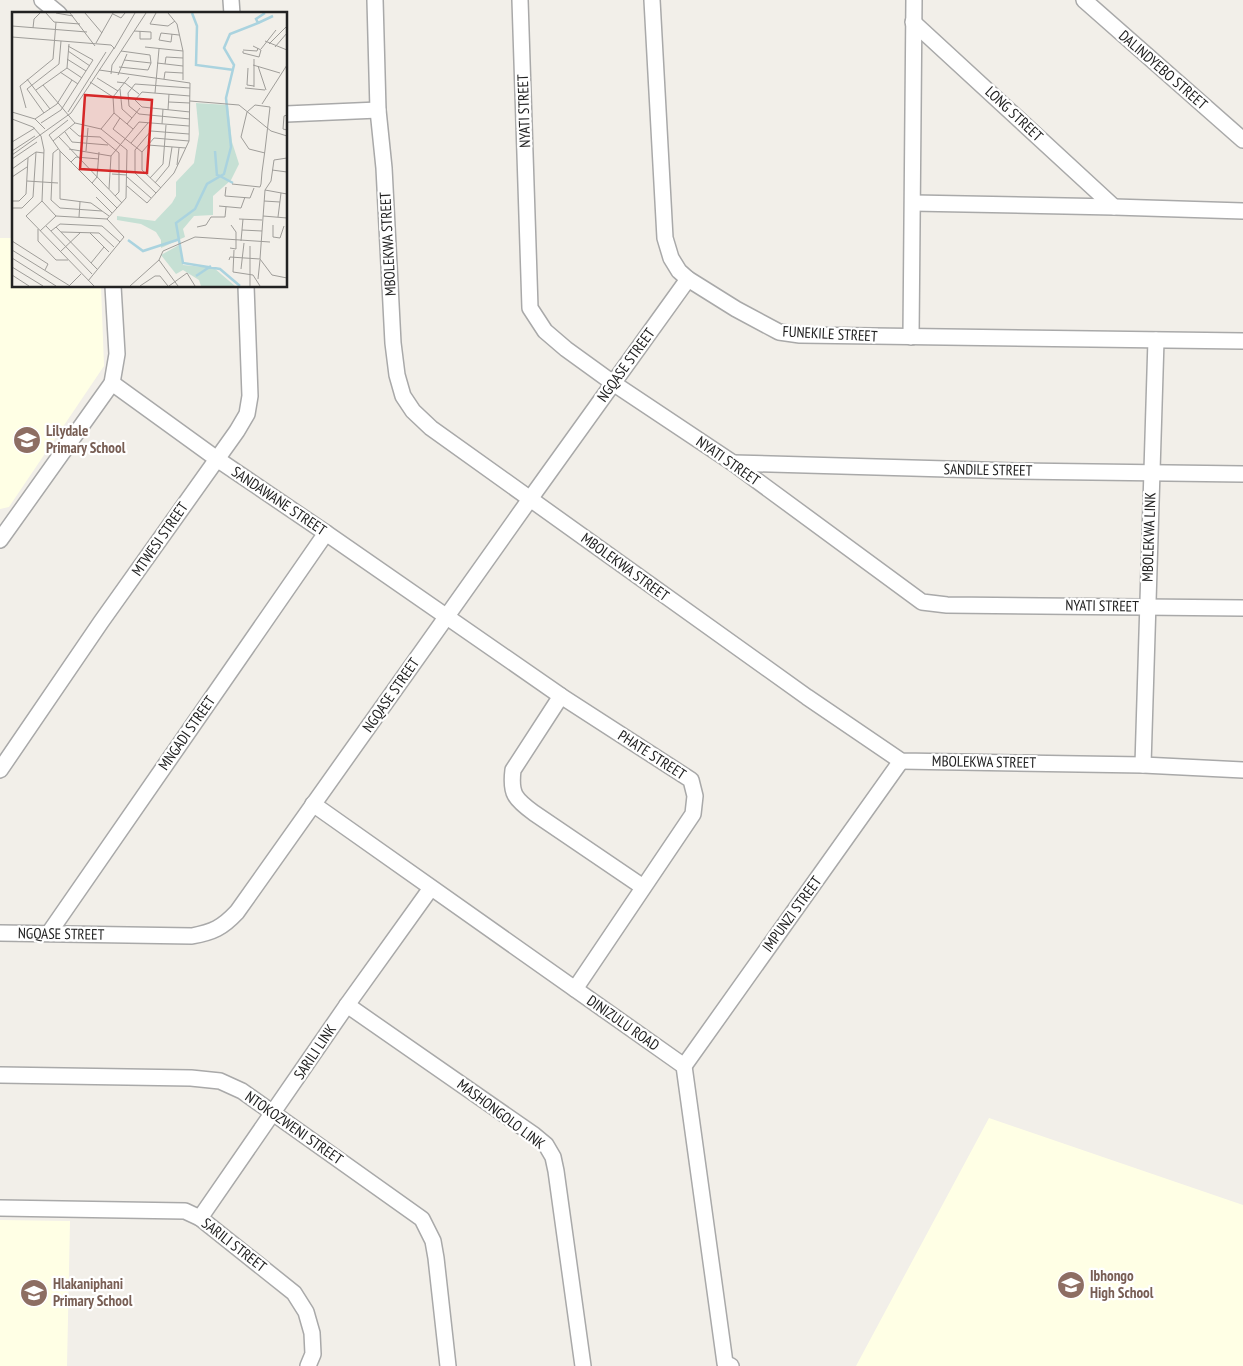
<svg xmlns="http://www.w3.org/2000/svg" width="1243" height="1366" viewBox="0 0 1243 1366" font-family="'PT Sans Narrow',sans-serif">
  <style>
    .education { fill: #ffffe5 }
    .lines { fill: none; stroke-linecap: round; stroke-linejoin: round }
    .street-casing { stroke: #a9a9a9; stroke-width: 18 }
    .street { stroke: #fff; stroke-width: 15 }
    .labels { text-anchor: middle; stroke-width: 4.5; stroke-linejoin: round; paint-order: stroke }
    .street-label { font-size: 15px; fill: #222; stroke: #fff }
    .education-label { font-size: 15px; font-weight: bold; fill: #785e54; stroke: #fff; text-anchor: start }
    .inset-river { fill: none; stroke: #aad3df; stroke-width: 2.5 }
    .inset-road { fill: none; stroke: #9f9d99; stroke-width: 1 }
    .view { fill: #d62828; fill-opacity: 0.15; stroke: #d62828; stroke-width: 2.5 }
    .inset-edge { fill: none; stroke: #222; stroke-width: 2.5 }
  </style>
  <rect width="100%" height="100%" fill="#f2efe9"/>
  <g class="education">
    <polygon points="0,238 14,238 14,286 101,286 104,366 9,507 0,509"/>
    <polygon points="989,1118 1243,1205 1243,1366 856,1366"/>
    <polygon points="0,1220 70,1221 67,1366 0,1366"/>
  </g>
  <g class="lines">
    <g class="street-casing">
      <g id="street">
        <polyline points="42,0 59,14"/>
        <polyline points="231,0 232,14"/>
        <polyline points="375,0 378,110 384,168 393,343 397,375 403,396 413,411 431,428 807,697 901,761 1143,765 1243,770"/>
        <polyline points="520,0 530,308 545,331 566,349 613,383 733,463 922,602 947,605 1243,608"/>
        <polyline points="652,0 665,238 671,258 679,271 688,279 736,309 779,332 800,335 1243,341"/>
        <polyline points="1084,0 1243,140"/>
        <polyline points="913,22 1114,207"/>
        <polyline points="286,114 378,110"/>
        <polyline points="913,203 1114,207 1243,211"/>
        <polyline points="911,337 914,0"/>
        <polyline points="112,383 217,459 326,533 561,696 691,780 695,796 693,814 575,989"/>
        <polyline points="733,463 1017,471 1243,474"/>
        <polyline points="0,540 112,383 117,354 113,286"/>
        <path d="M 561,696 L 513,770 C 510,794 515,799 534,813 L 643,887"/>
        <polyline points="1143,765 1156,340"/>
        <polyline points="0,770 101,622 237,431 247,414 250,396 246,286"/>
        <polyline points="313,804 684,1066 725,1363 731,1366"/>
        <path d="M 0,933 L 192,936 C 213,932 222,928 237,912 L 530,499 L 688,279"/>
        <polyline points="49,933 326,533"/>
        <polyline points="347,1005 534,1135 546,1145 553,1157 556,1171 583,1366"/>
        <polyline points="684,1066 901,761"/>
        <polyline points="0,1075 191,1078 220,1081 242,1091 422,1219 433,1241 436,1258 448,1366"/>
        <polyline points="0,1208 185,1211 200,1218 294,1293 306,1312 312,1333 313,1354 308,1366"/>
        <polyline points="200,1218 347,1005 431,888"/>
      </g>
    </g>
    <use href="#street" class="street"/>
  </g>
  <defs>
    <g id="school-disc" transform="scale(1.4375)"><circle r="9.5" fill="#8d6e63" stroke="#fff"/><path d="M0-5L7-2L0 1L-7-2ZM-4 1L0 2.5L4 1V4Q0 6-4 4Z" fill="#fff"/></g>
  </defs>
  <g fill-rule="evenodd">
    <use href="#school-disc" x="27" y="440"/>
    <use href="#school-disc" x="1071" y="1285"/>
    <use href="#school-disc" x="34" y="1293"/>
  </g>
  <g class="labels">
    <g class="street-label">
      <text transform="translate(1163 70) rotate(41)" y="5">DALINDYEBO STREET</text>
      <text transform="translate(524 111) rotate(-92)" y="5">NYATI STREET</text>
      <text transform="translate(1014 114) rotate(43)" y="5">LONG STREET</text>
      <text transform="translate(388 244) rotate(-93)" y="5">MBOLEKWA STREET</text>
      <text transform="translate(830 334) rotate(3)" y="5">FUNEKILE STREET</text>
      <text transform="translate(626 365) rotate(-54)" y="5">NGQASE STREET</text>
      <text transform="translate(728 461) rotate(35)" y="5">NYATI STREET</text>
      <text transform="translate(988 470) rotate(1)" y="5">SANDILE STREET</text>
      <text transform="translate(279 501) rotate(34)" y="5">SANDAWANE STREET</text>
      <text transform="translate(1149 537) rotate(-88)" y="5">MBOLEKWA LINK</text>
      <text transform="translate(160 539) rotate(-55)" y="5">MTWESI STREET</text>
      <text transform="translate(625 567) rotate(36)" y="5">MBOLEKWA STREET</text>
      <text transform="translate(1102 606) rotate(1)" y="5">NYATI STREET</text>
      <text transform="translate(391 695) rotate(-55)" y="5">NGQASE STREET</text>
      <text transform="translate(187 733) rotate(-55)" y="5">MNGADI STREET</text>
      <text transform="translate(652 755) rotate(33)" y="5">PHATE STREET</text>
      <text transform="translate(984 762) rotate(1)" y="5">MBOLEKWA STREET</text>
      <text transform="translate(792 914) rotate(-54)" y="5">IMPUNZI STREET</text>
      <text transform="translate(61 934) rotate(1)" y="5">NGQASE STREET</text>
      <text transform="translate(623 1023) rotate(35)" y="5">DINIZULU ROAD</text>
      <text transform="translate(315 1052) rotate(-56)" y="5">SARILI LINK</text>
      <text transform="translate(501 1114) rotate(37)" y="5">MASHONGOLO LINK</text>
      <text transform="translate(294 1128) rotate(35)" y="5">NTOKOZWENI STREET</text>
      <text transform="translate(234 1245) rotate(38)" y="5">SARILI STREET</text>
    </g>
    <g class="education-label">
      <text x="46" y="436">Lilydale<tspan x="46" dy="17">Primary School</tspan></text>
      <text x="1090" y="1281">Ibhongo<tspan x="1090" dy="17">High School</tspan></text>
      <text x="53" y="1289">Hlakaniphani<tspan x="53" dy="17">Primary School</tspan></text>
    </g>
  </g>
  <g transform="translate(12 12)">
    <rect width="275" height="275" fill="#f2efe9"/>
    <path d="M 184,91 L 216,93 L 220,130 L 227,152 L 219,168 L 201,184 L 201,203 L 182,204 L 171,217 L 173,225 L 149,236 L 149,228 L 144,220 L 129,212 L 105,208 L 105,204 L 143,209 L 160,191 L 164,184 L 164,170 L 182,151 L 187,122 ZM 167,233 L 171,253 L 202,256 L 223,274 L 189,274 L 187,268 L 171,258 L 164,262 L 149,243 Z" fill="#c6e0d4"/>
    <path class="inset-river" d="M 180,1 L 185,14 L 184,53 L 222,58M 246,11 L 261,4M 203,139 L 205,164M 206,163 L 221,171M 116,228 L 131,239 L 168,227M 184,264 L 199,254M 228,274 L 208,257 L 171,251 L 164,211 L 183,197 L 195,172 L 212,162 L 219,135 L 214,86 L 222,53 L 212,36 L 218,22 L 246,11 L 244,7 L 253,1"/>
    <path class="inset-road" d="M 34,1 L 42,10 L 68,12M 44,1 L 61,4M 58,1 L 83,34M 73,1 L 90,21M 144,1 L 138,12 L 156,14 L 163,9M 156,1 L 165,12 L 171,39 L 171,68M 101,2 L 109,6 L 113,1M 0,14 L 75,20M 21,16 L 22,7 L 28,1M 122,19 L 139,20 L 139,27 L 128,27 L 128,19M 160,22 L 159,30 L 147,28 L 149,21 L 167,23M 0,25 L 99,33 L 102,36 L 59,101 L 0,143M 253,29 L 275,38M 84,31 L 101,1M 257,32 L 275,14M 133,35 L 171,39M 263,35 L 275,21M 102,37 L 123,1M 249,37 L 264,18M 231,38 L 245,39 L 246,36M 56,39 L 78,54M 231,39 L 231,41 L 247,45 L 249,38 L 241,34M 55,47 L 74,59M 112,48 L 139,51M 145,51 L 171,54M 153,52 L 154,45 L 171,46M 241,53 L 268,61M 246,54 L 254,78M 107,55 L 136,58 L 139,51 L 138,43 L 109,39M 55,56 L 70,66M 236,56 L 235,73 L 242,74M 87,58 L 178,71 L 177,129 L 162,161 L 135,191 L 115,174M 48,60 L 66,72M 99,62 L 100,53 L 134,1M 106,63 L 115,42M 85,66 L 106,79M 15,67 L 38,97M 152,67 L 153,60 L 171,61M 78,70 L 101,85 L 102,101 L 121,117M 105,70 L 113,71 L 127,82M 31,73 L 63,111 L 89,117 L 115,138 L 114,186 L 95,207M 242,75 L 242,47M 233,76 L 253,78M 108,77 L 110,97 L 120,106M 24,78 L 55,56 L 57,32M 143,81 L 147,37M 101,85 L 117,65M 178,89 L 227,93 L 259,119 L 275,124M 157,90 L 178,91M 250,92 L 275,53M 14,96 L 8,74 L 41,47 L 44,10M 156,98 L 157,82M 0,100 L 23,107 L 33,117M 56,100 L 94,40M 178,100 L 130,95 L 123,88 L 130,80 L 178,84M 32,101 L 15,77 L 47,52 L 49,29M 275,103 L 272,104 L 271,117 L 275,118M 108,106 L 101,117 L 130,140M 0,107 L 21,115 L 29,124 L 32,138 L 30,189 L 44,204 L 95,207 L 112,225 L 76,269M 23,107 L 45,92 L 60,68M 178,107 L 127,102 L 117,94 L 116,81 L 123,72 L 178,76M 56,108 L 37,123 L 48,139 L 105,196M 29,111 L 49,98 L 81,48 L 56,34M 115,112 L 128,96M 150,112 L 151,97M 58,116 L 67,124 L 88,125 L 107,141 L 107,180 L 103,184M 89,117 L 102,101M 53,120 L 60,130 L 96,133M 47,125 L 110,191M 41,129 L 63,111M 0,130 L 23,116M 119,131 L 136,111M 136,133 L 174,136M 46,137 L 41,141 L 39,188 L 48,196 L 90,199M 57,137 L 99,144 L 97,177M 0,139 L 23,124M 48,139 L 48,187 L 79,191 L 97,204M 74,139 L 76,116M 99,144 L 127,110 L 177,114M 0,147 L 25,130M 59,150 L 64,145 L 87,147M 165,153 L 167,136M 0,157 L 24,140 L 32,141M 260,158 L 275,160M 100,162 L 115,163M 0,165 L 15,155M 115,165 L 139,186M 138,166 L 151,152 L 154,113M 15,169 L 46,171M 80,171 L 85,165 L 87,140M 143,171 L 157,154 L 160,135M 220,172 L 248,175 L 249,172 L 250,160 L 253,138 L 258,95 L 243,93 L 235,100 L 229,125 L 237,137 L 253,141M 214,175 L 213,184 L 238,186 L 242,176M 149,176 L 130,158 L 130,140 L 142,126 L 177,129M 253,178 L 248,247 L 260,263 L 275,266M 253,178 L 259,169 L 262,148 L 275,146M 253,178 L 275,182M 144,181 L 123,161 L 123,138 L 139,119 L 177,122M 84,185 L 100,201M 0,189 L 7,189 L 14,182 L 16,146M 252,189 L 268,190M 207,194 L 229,196 L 233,185M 0,196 L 10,196 L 21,185 L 24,140M 14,204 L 82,274M 14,204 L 30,189M 251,204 L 275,206M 67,205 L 68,190M 266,205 L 269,181M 227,207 L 250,208M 261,213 L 261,225 L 268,226 L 272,214M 34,214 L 80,262M 44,215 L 85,257M 185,215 L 194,213 L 199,205 L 213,205 L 214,195M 26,217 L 26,229 L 44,248 L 56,248M 230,218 L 250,219M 28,219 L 44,204M 39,219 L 48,212 L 90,214 L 108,230M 49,220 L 87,221 L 102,235M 78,221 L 97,240M 0,229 L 36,252 L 33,258M 229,229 L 231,207M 218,236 L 224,237 L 224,220 L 219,213M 0,238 L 58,274M 222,238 L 221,260 L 241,263 L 248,274M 48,240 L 69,220M 0,246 L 44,274M 147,248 L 151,239 L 183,225 L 258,230M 147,248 L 166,274M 217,248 L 218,245 L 248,247M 79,251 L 92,235M 0,255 L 31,274M 229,257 L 232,231M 0,263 L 17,274M 246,267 L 248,248M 57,274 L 69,262M 118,274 L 147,248M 128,274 L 143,264 L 148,264 L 156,274M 157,274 L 175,261 L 183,274M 238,274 L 238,234"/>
    <path class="view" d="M 73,83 L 140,88 L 135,161 L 68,157 Z"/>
    <rect width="275" height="275" class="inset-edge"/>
  </g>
</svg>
